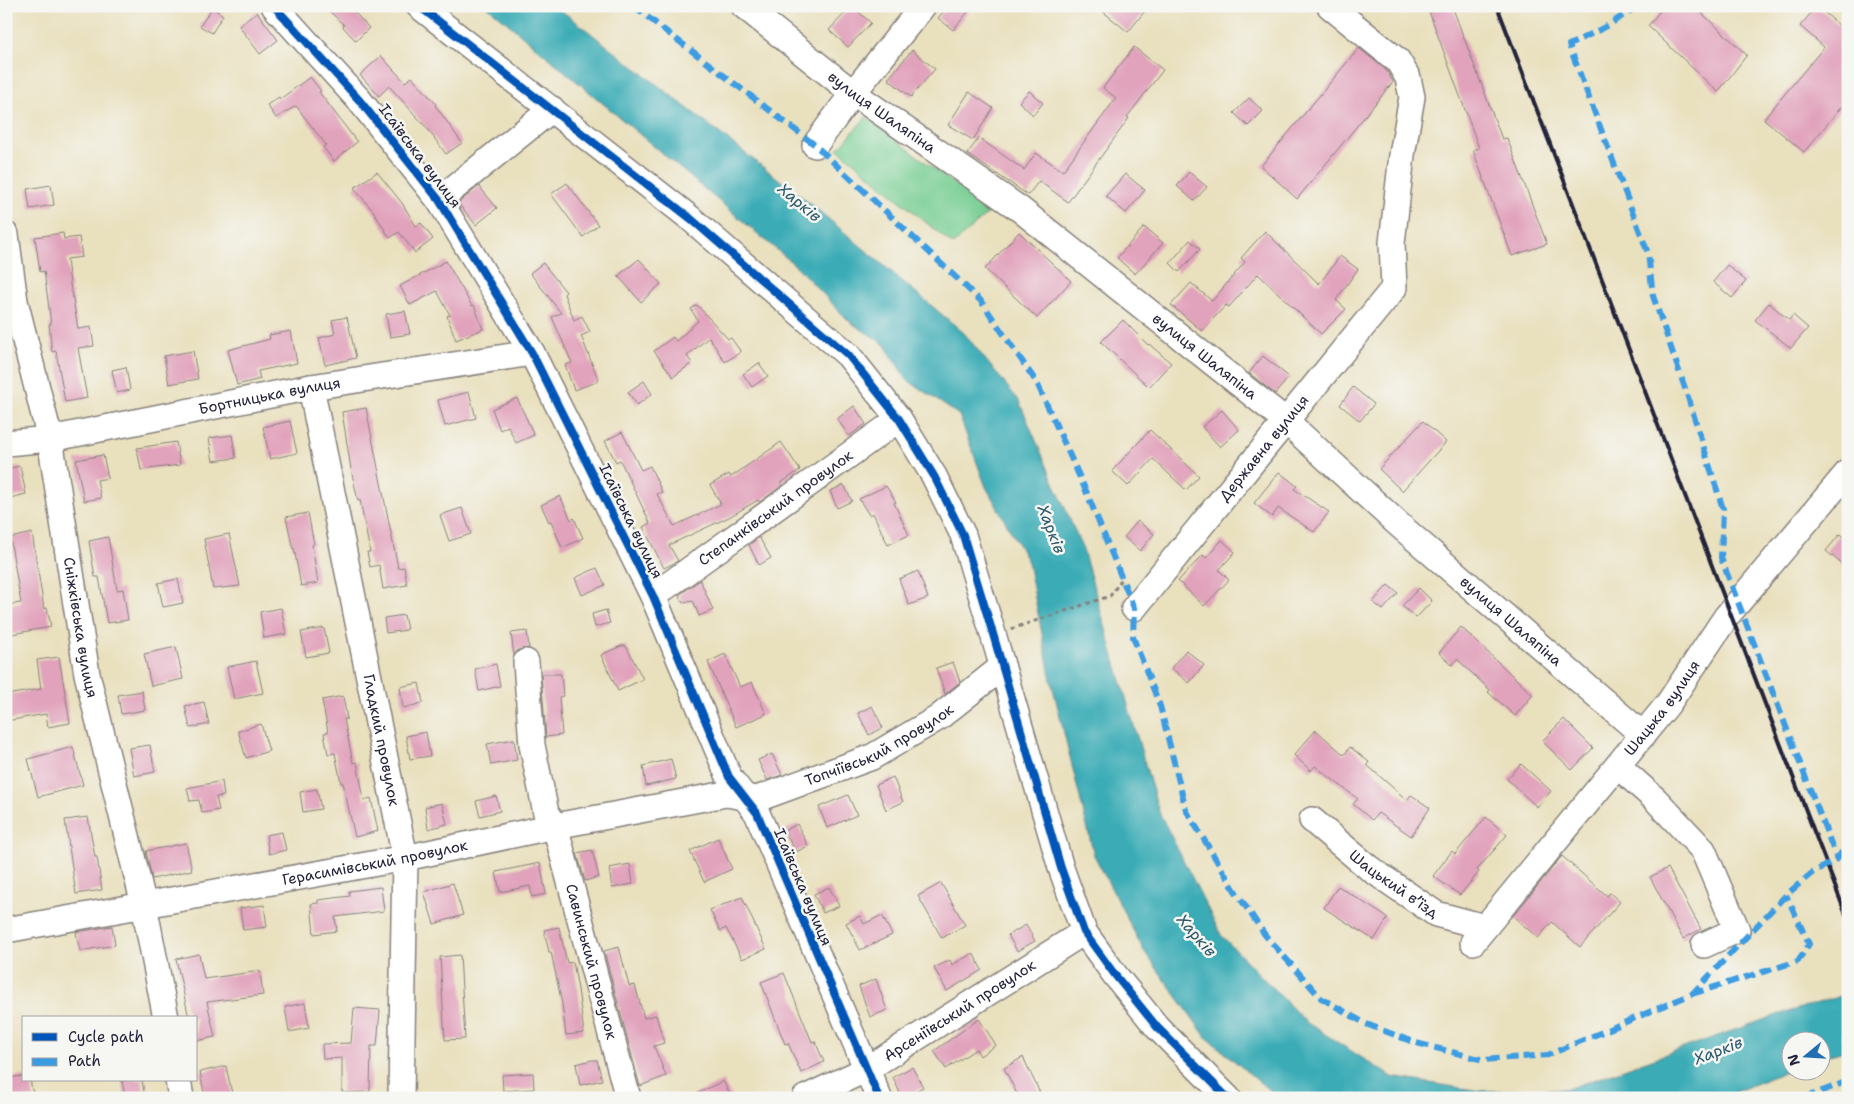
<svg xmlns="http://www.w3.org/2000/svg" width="1854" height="1104" viewBox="0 0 1854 1104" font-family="'Shantell Sans',sans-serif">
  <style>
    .green { fill: #77ce93; stroke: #4c7867 }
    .water { fill: #3aacb6; stroke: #2e6778 }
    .building { fill: #e1a2bb }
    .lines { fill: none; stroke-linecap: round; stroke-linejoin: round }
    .minor-casing { stroke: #86817c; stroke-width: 28 }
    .path { stroke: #86817c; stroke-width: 3; stroke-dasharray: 4 4; stroke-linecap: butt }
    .minor { stroke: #fff; stroke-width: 25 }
    .rail { stroke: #22223b; stroke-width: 4 }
    .quiet { stroke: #3c9ce2; stroke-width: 6; stroke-dasharray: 12 6; stroke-linecap: butt }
    .cycleway-casing { stroke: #f6f6f2; stroke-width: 11 }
    .cycleway { stroke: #0057b8; stroke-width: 8 }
    .labels { text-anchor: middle; stroke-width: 5; stroke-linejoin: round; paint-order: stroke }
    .street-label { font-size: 15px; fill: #22223b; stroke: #f6f6f2 }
    .water-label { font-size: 16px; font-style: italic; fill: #2c596c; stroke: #f6f6f2 }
  </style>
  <rect width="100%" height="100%" fill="#f6f6f2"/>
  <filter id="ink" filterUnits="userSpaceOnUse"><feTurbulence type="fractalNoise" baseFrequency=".02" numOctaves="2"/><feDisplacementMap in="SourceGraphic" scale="10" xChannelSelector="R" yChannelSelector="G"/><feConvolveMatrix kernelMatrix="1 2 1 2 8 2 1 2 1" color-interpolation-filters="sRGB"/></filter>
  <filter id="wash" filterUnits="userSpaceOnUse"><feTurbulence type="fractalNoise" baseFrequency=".0096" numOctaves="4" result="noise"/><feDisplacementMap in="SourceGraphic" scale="20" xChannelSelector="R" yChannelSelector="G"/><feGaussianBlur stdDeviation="1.12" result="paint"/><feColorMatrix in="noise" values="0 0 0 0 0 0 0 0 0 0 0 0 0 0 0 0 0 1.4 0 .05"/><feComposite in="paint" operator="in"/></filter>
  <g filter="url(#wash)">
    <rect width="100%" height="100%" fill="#e9e0be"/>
    <polygon class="green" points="866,117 990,211 953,245 838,149"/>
    <polygon class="water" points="487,6 555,6 570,17 812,205 964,333 1019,401 1083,550 1159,812 1221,935 1306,1022 1392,1077 1480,1091 1567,1089 1777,1015 1848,994 1848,1050 1822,1057 1822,1042 1792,1042 1791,1069 1721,1098 1282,1098 1276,1096 1206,1037 1144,951 1094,855 1051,680 1028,562 986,487 959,415 907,380 884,344 850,322 796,266"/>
    <g id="blocks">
      <g class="building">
        <polygon points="324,6 349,6 369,28 356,41 343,27 344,25"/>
        <polygon points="852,6 871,23 848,47 829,30"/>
        <polygon points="948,6 973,6 953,30 938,18"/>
        <polygon points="1096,6 1149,6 1128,32"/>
        <polygon points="1427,6 1452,6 1502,139 1507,138 1547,244 1512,256 1473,150 1479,148"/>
        <polygon points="1664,6 1694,6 1747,55 1718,92 1648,26"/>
        <polygon points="1817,6 1840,26 1848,18 1848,99 1804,152 1764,119 1824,47 1800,26"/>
        <polygon points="212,8 223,15 212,33 200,26"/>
        <polygon points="257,12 278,40 260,54 239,26"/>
        <polygon points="1134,47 1163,70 1127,117 1129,118 1068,202 1039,181 1028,195 967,154 979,138 1024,170 1036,153 1063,171 1116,98 1103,88"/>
        <polygon points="1359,48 1387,71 1393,82 1297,199 1261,166"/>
        <polygon points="912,50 935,69 911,97 888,79"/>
        <polygon points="381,56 405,82 412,77 436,104 435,105 462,143 446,154 426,127 389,86 379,96 360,75"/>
        <polygon points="310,77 321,91 319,92 357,142 334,161 323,147 326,145 296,106 276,118 267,105 279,97 280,99"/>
        <polygon points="1029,91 1043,103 1033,115 1019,102"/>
        <polygon points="969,92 993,108 973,140 948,125"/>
        <polygon points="1249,98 1263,111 1248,126 1234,113"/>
        <polygon points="377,172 402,203 416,226 421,223 433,239 415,253 399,232 390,238 373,211 354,188"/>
        <polygon points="1189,172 1207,187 1194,201 1177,186"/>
        <polygon points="1125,174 1145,190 1126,213 1106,196"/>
        <polygon points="567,183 598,225 583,237 551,194"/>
        <polygon points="51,185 54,205 30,209 27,189"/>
        <polygon points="479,186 497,208 476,225 458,203"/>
        <polygon points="1144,227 1163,243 1135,274 1117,258"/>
        <polygon points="1265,231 1319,284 1340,256 1358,269 1336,300 1346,309 1321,334 1258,274 1229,307 1226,305 1202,331 1171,305 1191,283 1212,301 1245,262 1241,258"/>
        <polygon points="1019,232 1071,281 1037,318 985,269"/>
        <polygon points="63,233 64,239 79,237 82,257 67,259 71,292 72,292 78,329 91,327 94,346 78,348 87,398 65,402 56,351 52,352 49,324 51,324 44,271 40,272 35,237"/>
        <polygon points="1190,240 1200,249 1179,272 1170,263"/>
        <polygon points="639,259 661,284 641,302 618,276"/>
        <polygon points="446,261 472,306 474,305 483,329 456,340 447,316 450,315 437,291 410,305 400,286"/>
        <polygon points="543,263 566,292 564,294 574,320 582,316 590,332 581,336 599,381 574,390 565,365 572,363 552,317 561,313 530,273"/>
        <polygon points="1727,265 1746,281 1732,298 1713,282"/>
        <polygon points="1769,303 1789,320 1793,315 1808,328 1791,348 1755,320"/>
        <polygon points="697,305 728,339 731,338 741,352 725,362 709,337 687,356 692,363 673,377 654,351 673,337 676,341 698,321 691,309"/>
        <polygon points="405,311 410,334 390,337 386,314"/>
        <polygon points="347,317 356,358 325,365 319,338 335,334 332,320"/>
        <polygon points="1123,320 1148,345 1149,344 1171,363 1149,387 1101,342"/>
        <polygon points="291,331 297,363 258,371 260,379 237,385 228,350 270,339 269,335"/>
        <polygon points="193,351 198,379 169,384 164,356"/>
        <polygon points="1263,356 1289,377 1275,394 1249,373"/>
        <polygon points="759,363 768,376 752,387 743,374"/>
        <polygon points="126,367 130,390 117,393 112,370"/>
        <polygon points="644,381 652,394 637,405 628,392"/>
        <polygon points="1353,387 1374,404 1360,421 1340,405"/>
        <polygon points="469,392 476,418 445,426 438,400"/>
        <polygon points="517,398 534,435 516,443 508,426 500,430 492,409"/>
        <polygon points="854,406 866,424 849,436 837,419"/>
        <polygon points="366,408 398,568 404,567 407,585 383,589 379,565 370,567 367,552 370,552 360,500 358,501 351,469 342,412"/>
        <polygon points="1222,410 1239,430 1220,447 1202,427"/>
        <polygon points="290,421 297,453 270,459 263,427"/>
        <polygon points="1423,421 1446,442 1402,491 1379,469"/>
        <polygon points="1150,430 1199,476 1186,490 1153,459 1128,486 1112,471"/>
        <polygon points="622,432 641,470 650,466 662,492 657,494 674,526 721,504 710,485 729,474 731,477 781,442 800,470 781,483 783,485 760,502 758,500 729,517 669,545 678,561 664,568 643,527 650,523 620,460 616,462 605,441"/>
        <polygon points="232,435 236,458 213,461 209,438"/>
        <polygon points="176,442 180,465 141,470 137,448"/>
        <polygon points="103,455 108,478 97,480 101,498 84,501 76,460"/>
        <polygon points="20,466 26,494 6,499 6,469"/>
        <polygon points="1279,472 1297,486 1294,489 1329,512 1314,532 1278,508 1272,517 1254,503"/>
        <polygon points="844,485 852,501 837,508 830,491"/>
        <polygon points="886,486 896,502 894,503 909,535 888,545 873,513 869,515 859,499"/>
        <polygon points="560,496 571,520 574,518 583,538 562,548 551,521 549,522 541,505"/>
        <polygon points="462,508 471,534 449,541 440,515"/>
        <polygon points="308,513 314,544 312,545 318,583 301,586 294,548 293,549 286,517"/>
        <polygon points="1138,521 1154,534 1140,551 1124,537"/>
        <polygon points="32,533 44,609 47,608 51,627 6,635 6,605 21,603 10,538"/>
        <polygon points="229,534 240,586 213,589 204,539"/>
        <polygon points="1840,534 1848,541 1848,569 1826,551"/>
        <polygon points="108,537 117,590 123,589 128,620 107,623 99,577 95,577 89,541"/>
        <polygon points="759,537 771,558 759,565 749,545"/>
        <polygon points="1222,540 1235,552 1219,570 1229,580 1204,606 1178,581 1203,555 1206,558"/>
        <polygon points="597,568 605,585 582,595 575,578"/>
        <polygon points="918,571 928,598 909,605 899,579"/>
        <polygon points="178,579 183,603 163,607 158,583"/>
        <polygon points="700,580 713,610 699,616 693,601 683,603 679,595"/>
        <polygon points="1388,585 1398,593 1383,610 1373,602"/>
        <polygon points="1419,588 1432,601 1416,618 1402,606"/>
        <polygon points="281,608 286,634 264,638 260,612"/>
        <polygon points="606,610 610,623 595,627 592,614"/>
        <polygon points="404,615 407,630 386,633 384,618"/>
        <polygon points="1461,627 1533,695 1515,716 1488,692 1490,690 1457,659 1452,665 1439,653"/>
        <polygon points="324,628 329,653 306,657 301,632"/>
        <polygon points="527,631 529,648 518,650 514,655 511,633"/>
        <polygon points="621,646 626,646 643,679 618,691 601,655"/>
        <polygon points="176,647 183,679 151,686 144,654"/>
        <polygon points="1186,650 1204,665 1189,683 1171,668"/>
        <polygon points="725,654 740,687 752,682 766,714 736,727 708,662"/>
        <polygon points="59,657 70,723 48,727 46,714 6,721 6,695 41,689 37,660"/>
        <polygon points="256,661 263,693 234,699 227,667"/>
        <polygon points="953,662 960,682 945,694 936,668"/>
        <polygon points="496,664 500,686 479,691 475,669"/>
        <polygon points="541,674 561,674 563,696 559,697 562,735 546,737"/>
        <polygon points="419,683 423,703 403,708 400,687"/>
        <polygon points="142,691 145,710 121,714 118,695"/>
        <polygon points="343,696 347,719 344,719 353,763 357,762 364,800 371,798 378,831 355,837 343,783 341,783 335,753 328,754 324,733 328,732 322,700"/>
        <polygon points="204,702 209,724 190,728 185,706"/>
        <polygon points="872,706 883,728 869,735 858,713"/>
        <polygon points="1564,719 1593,748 1572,770 1542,741"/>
        <polygon points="261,724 269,751 246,758 238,731"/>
        <polygon points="1316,730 1344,755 1350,747 1369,762 1367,765 1407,800 1411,795 1430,808 1411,836 1378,813 1372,820 1353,804 1358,799 1315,766 1311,771 1294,755"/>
        <polygon points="426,732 430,756 410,759 406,736"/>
        <polygon points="514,739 517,760 491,765 487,744"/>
        <polygon points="150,745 155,772 134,776 129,748"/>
        <polygon points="73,747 83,785 38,797 28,759"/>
        <polygon points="772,754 782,775 767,780 758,760"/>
        <polygon points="671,759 676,779 646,786 643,766"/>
        <polygon points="1521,764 1551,791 1537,807 1507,779"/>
        <polygon points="893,777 903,802 886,810 876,785"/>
        <polygon points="222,781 224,796 216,797 219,810 202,813 199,800 190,801 187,788"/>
        <polygon points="317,789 321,809 303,812 300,792"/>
        <polygon points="848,795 857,815 827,828 819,807"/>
        <polygon points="496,796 500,811 480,816 476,801"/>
        <polygon points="442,803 447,824 428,829 425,807"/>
        <polygon points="88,817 95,857 97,857 102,890 76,894 65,820"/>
        <polygon points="1486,817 1507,835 1477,870 1479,872 1460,895 1433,876 1452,851 1455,854"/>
        <polygon points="797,824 808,846 796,852 784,831"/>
        <polygon points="282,832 286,850 269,854 266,835"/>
        <polygon points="718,838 732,869 704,882 690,851"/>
        <polygon points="186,843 192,870 152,879 146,851"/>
        <polygon points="592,850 599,877 585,881 577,853"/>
        <polygon points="1562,856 1607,896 1610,893 1620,902 1580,947 1552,922 1538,938 1513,916"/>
        <polygon points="540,863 546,894 532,897 530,886 500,892 496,872"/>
        <polygon points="630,864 633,884 612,888 609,868"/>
        <polygon points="1668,868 1701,929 1683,939 1650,877"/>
        <polygon points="453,883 463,915 434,924 424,892"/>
        <polygon points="941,883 965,925 942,938 918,896"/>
        <polygon points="1338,886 1388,918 1374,940 1324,908"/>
        <polygon points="381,887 384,911 335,917 337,931 314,934 311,904 318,903 318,900 350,896 349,891"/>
        <polygon points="829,887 839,906 823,913 814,894"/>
        <polygon points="742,897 766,949 742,959 726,928 720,931 710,910"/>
        <polygon points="264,905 267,927 243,930 240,908"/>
        <polygon points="882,915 892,935 860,950 846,923 860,916 864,924"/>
        <polygon points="1026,925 1035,941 1017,951 1008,935"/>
        <polygon points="112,926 115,945 80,951 76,932"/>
        <polygon points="559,927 567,963 573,962 578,989 584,1033 566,1035 562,1004 551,952 549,952 544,930"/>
        <polygon points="619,947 629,986 635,985 644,1018 656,1015 664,1043 654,1046 666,1076 640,1086 604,951"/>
        <polygon points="973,953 982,970 947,991 934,968 950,960 952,965"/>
        <polygon points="199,954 204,979 260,971 263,995 207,1002 215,1037 196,1041 196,1018 189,1018 176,959"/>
        <polygon points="460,955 465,1039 445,1040 440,957"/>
        <polygon points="784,973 812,1042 815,1041 824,1062 801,1073 788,1043 785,1044 761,982"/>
        <polygon points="876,979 887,1010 870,1017 859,986"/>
        <polygon points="305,1003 309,1028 289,1032 285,1007"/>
        <polygon points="354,1008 380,1010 377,1046 371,1046 370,1092 342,1093 342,1058 323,1059 322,1044 351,1043"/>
        <polygon points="979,1019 996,1045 980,1056 976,1049 946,1069 934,1051"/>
        <polygon points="1023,1057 1040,1093 1032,1098 1019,1098 1004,1068"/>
        <polygon points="592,1060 597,1060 602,1080 580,1085 576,1064"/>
        <polygon points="226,1066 233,1098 205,1098 200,1072"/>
        <polygon points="912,1067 923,1087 902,1098 893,1077"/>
        <polygon points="533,1073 534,1089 503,1091 502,1075"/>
        <polygon points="24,1076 24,1080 30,1080 34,1098 6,1098 6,1078"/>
        <polygon points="122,1080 142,1080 145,1098 125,1098"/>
        <polygon points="723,1081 732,1098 688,1098"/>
      </g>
    </g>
  </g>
  <g filter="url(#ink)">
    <use href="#blocks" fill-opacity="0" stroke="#86817c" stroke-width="1"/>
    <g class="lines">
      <g class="minor-casing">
        <g id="minor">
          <polyline points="274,6 360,101 439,200 532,353 653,596 729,777 757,813 879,1098"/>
          <polyline points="419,6 690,218 848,355 899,419 934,476 963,535 993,634 1061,868 1084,932 1115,975 1157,1027 1228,1098"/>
          <path id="s1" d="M 744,6 L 853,93 L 1021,210 L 1286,421 L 1398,524 L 1643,735"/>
          <polyline points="815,145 853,93 923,6"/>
          <polyline points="439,200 552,109"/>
          <path id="s2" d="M 6,235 L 15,301 L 50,439 L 87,674 L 144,905 L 166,1018"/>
          <path id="s3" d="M 311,387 L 405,858 L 401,1098"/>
          <path id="s4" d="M 6,443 L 50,439 L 311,387 L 532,353"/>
          <path id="s5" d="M 653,596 L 899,419"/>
          <path id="s6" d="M 1134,608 L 1394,288 L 1392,243 L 1402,155 L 1412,97 L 1408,78 L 1398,61 L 1330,6"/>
          <path id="s7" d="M 526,662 L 532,745 L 546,813 L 555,826 L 628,1098"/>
          <polyline points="1618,766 1656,800 1703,850 1737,930 1704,945"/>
          <path id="s8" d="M 1312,820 L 1369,868 L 1436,914 L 1485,927"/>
          <path id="s9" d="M 6,930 L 405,858 L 555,826 L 726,794 L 757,799 L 872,757 L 938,718 L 1002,667"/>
          <path id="s10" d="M 1473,942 L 1668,704 L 1726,617 L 1848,472"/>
          <polyline points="178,1080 181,1098"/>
          <path id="s11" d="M 805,1098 L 867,1069 L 1084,932"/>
        </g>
      </g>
      <polyline class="path" points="1011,629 1110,596 1122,579"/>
      <use href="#minor" class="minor"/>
      <polyline class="rail" points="1497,6 1848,920"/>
      <g class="quiet">
        <polyline points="633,6 815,145 981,301 1037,383 1086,491 1134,608 1133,637 1160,706 1186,810 1234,889 1265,935 1321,998 1366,1024 1416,1043 1484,1060 1548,1055 1692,994 1786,895 1812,873 1837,859 1848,843"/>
        <polyline points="1638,6 1607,26 1569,45 1648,253 1653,296 1687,394 1723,509 1721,558 1837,859"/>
        <polyline points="1692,994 1798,961 1809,944 1786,895"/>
        <polyline points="1804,1098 1848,1081"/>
      </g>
      <g class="cycleway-casing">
        <g id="cycleway">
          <polyline points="274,6 360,101 439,200 532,353 653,596 729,777 757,813 879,1098"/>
          <polyline points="419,6 690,218 848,355 899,419 934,476 963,535 993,634 1061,868 1084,932 1115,975 1157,1027 1228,1098"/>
        </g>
      </g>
      <use href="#cycleway" class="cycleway"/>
    </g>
  </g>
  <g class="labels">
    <g class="street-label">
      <text dy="5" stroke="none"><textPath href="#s1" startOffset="174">вулиця Шаляпіна</textPath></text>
      <text transform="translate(420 156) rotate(53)" y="5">Ісаївська вулиця</text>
      <text dy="5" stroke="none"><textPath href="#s1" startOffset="579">вулиця Шаляпіна</textPath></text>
      <text dy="5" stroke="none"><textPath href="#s4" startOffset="268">Бортницька вулиця</textPath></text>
      <text dy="5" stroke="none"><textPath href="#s6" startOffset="206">Державна вулиця</textPath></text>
      <text dy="5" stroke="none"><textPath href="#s5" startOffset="151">Степанківський провулок</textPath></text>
      <text transform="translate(631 521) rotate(64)" y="5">Ісаївська вулиця</text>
      <text dy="5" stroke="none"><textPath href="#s1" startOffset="984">вулиця Шаляпіна</textPath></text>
      <text dy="5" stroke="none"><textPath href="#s2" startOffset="400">Сніжківська вулиця</textPath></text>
      <text dy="5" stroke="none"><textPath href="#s10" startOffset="301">Шацька вулиця</textPath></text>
      <text dy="5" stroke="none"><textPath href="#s3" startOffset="360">Гладкий провулок</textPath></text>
      <text dy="5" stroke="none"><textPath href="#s9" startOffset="898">Топчіївський провулок</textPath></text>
      <text dy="5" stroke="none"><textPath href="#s9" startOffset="375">Герасимівський провулок</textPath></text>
      <text dy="5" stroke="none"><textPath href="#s8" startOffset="104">Шацький в’їзд</textPath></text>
      <text transform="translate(803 887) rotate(67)" y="5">Ісаївська вулиця</text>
      <text dy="5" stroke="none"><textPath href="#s7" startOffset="309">Савинський провулок</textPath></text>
      <text dy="5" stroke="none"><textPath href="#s11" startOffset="178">Арсеніївський провулок</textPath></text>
    </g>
    <g class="water-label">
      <text transform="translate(800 202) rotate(40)" y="6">Харків</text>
      <text transform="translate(1052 529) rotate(69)" y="6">Харків</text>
      <text transform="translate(1197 935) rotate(49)" y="6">Харків</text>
      <text transform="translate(1718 1050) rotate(-21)" y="6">Харків</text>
    </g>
  </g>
  <rect width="1854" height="1104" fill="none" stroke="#f6f6f2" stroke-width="25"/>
  <rect x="22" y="1016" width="175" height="65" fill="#f6f6f2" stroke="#a1a1a9"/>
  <rect x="32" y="1033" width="25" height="8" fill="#0057b8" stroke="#a1a1a9"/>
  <text x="68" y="1042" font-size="15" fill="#22223b">Cycle path</text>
  <rect x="32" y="1058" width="25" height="8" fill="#3c9ce2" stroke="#a1a1a9"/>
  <text x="68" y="1066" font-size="15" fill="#22223b">Path</text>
  <g transform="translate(1806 1056) rotate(252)"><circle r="24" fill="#f6f6f2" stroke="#a1a1a9"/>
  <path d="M0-4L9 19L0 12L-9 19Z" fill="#1f6fb2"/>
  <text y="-8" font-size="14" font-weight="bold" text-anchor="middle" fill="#22223b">N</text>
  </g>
</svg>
